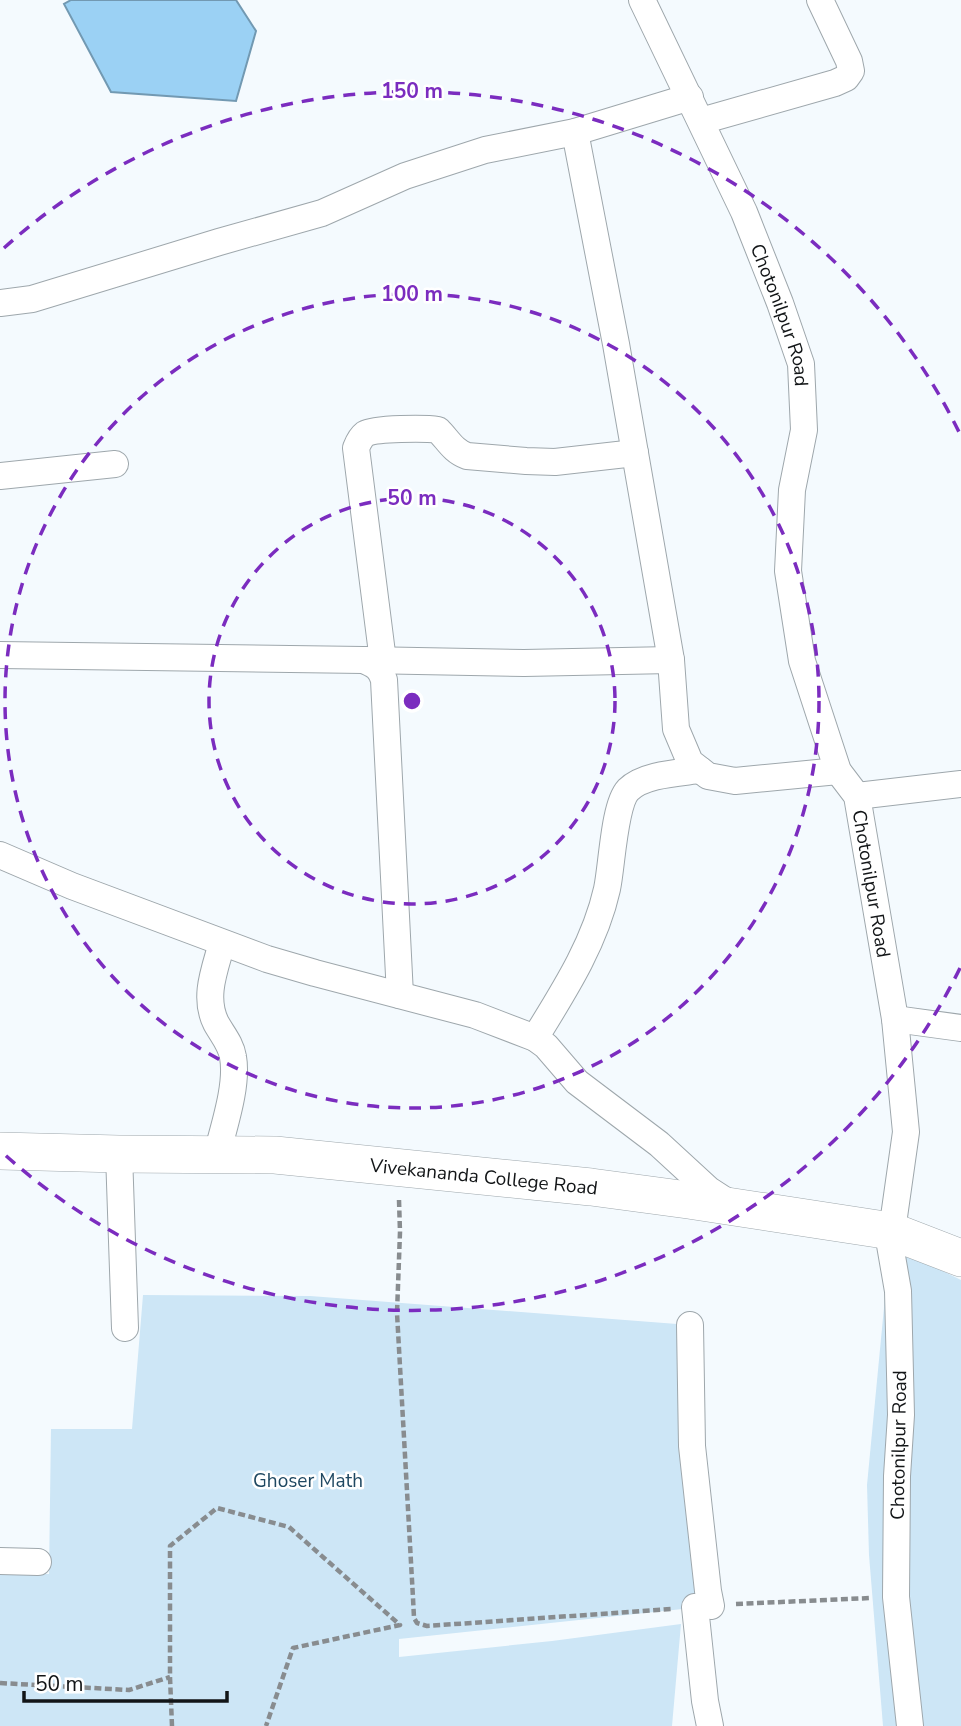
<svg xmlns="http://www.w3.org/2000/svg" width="961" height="1726" viewBox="0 0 961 1726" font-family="'Nunito Sans',sans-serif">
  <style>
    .green { fill: #cde6f6 }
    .water { fill: #9bd1f4; stroke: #7299b2; stroke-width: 2 }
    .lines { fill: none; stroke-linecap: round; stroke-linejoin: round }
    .street-casing { stroke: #9ea7ac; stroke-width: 28 }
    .secondary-casing { stroke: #9ea7ac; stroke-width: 38 }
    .path { stroke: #888c8f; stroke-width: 4.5; stroke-dasharray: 7 3.5; stroke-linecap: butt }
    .street { stroke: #fff; stroke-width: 26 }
    .secondary { stroke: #fff; stroke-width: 37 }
    .ring { fill: none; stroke: #7b2cbf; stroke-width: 3.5; stroke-dasharray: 12 9 }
    .labels { text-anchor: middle; stroke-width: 5; stroke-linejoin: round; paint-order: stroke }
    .street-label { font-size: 19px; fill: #121517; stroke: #fff }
    .park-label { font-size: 19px; fill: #1f4861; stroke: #fff }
    .centre { fill: #7b2cbf; stroke: #fff; stroke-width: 3.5 }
    .ring-label { font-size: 21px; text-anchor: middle; font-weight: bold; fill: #7b2cbf; stroke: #fff; stroke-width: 5; stroke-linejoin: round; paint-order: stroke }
  </style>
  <rect width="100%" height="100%" fill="#f4fafe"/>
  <g class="green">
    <polygon points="890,1245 961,1280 961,1726 883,1726 869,1555 867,1485"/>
    <polygon points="143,1295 310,1296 690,1325 711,1606 399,1639 399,1657 552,1641 681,1624 672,1726 0,1726 0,1573 49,1574 51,1429 132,1429"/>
  </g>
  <polygon class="water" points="71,0 236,0 256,31 236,101 111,92 64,4"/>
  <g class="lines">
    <g class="street-casing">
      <g id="street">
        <path id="s1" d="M 642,0 L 744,212 L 780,303 L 801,364 L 804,430 L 792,490 L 788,571 L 802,661 L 838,771 L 857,796 L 895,1019 L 906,1132 L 890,1245 L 898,1291 L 901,1415 L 897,1476 L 896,1597 L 910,1726"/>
        <polyline points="701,121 835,83 846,78 851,71 849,61 820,0"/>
        <polyline points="575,132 616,344 671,660 676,729 690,762 708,776 735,781 838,771"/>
        <polyline points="0,303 32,299 219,242 322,213 405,176 485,150 575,132 690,97"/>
        <polyline points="0,476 115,464"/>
        <path d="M 0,655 L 363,660 C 375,665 380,667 384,680 L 400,995"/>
        <polyline points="365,660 524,663 671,660"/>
        <path d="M 383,661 L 356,448 C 358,443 361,437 365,434 C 375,428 426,428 438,430 C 448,440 453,451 467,456 L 526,461 L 555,462 L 635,453"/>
        <polyline points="857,796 961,784"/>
        <polyline points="0,855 72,886 267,959 315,973 475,1015 535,1038 546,1046 577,1082 659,1144 709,1190 729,1203"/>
        <polyline points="895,1019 961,1028"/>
        <path d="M 535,1038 C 564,991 595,943 607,889 C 612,866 614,805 628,790 C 644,774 679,773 700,770"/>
        <polyline points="119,1154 125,1328"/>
        <path d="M 217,1154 C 224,1126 238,1085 233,1057 C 231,1044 222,1034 216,1023 C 203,997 215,969 222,943"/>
        <polyline points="690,1325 692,1446 708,1591 711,1606"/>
        <polyline points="0,1561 38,1562"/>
        <polyline points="695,1607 705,1701 710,1726"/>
      </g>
    </g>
    <g class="secondary-casing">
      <g id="secondary">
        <path id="s2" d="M 0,1151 L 119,1154 L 275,1155 L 591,1187 L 688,1200 L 891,1231 L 961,1258"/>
      </g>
    </g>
    <g class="path">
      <polyline points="399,1200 400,1232 397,1313 413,1598 414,1618 417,1623 427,1626 672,1609"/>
      <polyline points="736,1604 871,1598"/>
      <polyline points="0,1683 129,1690 170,1677"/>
      <polyline points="172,1726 170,1677 170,1546 217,1508 289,1527 400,1625 293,1648 266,1726"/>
    </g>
    <use href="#street" class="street"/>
    <use href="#secondary" class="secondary"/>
  </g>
  <g class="ring">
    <circle cx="412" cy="701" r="203"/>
    <circle cx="412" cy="701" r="407"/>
    <path d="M960 968A610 610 0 0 1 4 1154M4 248A610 610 0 0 1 960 434"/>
  </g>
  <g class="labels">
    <g class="street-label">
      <text dy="7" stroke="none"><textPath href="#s1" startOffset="345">Chotonilpur Road</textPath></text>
      <text dy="7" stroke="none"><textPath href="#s1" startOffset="933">Chotonilpur Road</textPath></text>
      <text dy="7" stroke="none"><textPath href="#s2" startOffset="485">Vivekananda College Road</textPath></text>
      <text transform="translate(898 1445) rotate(-89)" y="7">Chotonilpur Road</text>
    </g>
    <g class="park-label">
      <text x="308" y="1487">Ghoser Math</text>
    </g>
  </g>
  <circle cx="412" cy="701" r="10" class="centre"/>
  <g class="ring-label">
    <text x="412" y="98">150 m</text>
    <text x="412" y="301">100 m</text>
    <text x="412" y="505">50 m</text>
  </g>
  <path d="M24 1691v10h203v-10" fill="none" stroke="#121517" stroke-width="3.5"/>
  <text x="35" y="1691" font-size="21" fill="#121517" stroke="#ffffff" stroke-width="5" paint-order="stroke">50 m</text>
</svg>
